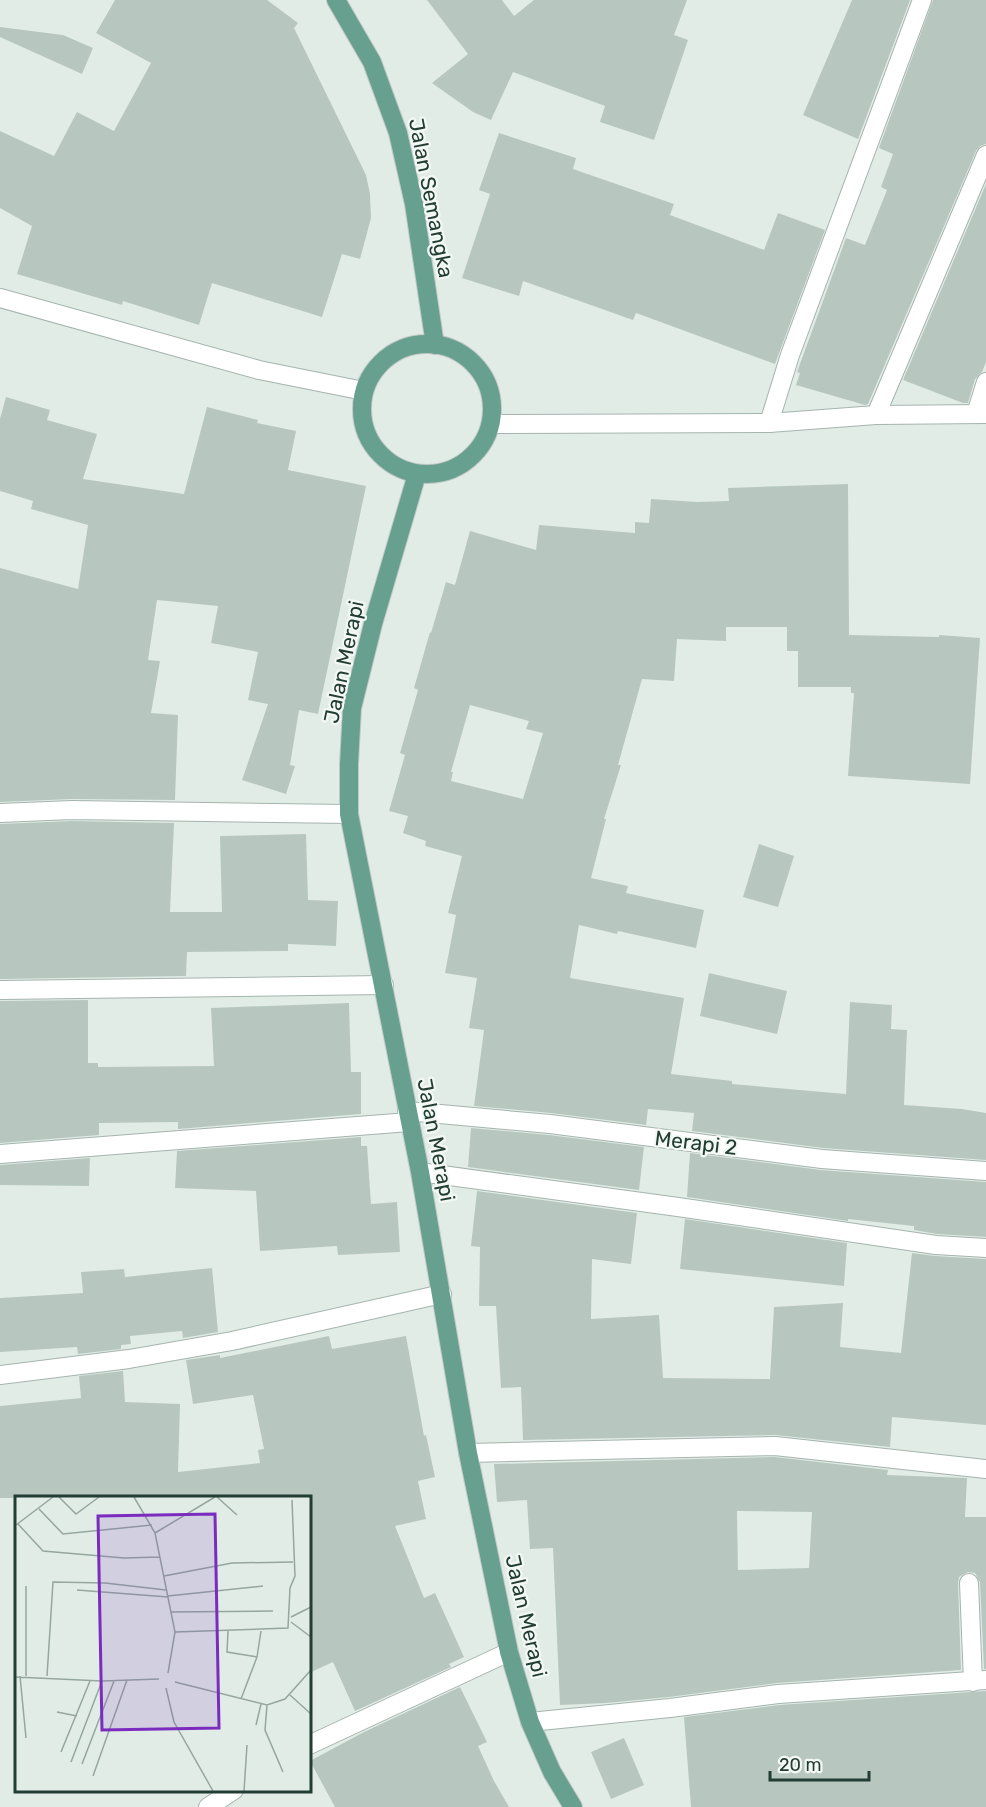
<svg xmlns="http://www.w3.org/2000/svg" width="986" height="1807" viewBox="0 0 986 1807" font-family="Rubik,sans-serif">
  <style>
    .building { fill: #b7c7c0; fill-rule: evenodd }
    .lines { fill: none; stroke-linecap: round; stroke-linejoin: round }
    .minor-casing { stroke: #a5b4ae; stroke-width: 20 }
    .major-casing { stroke: #c1c9c6; stroke-width: 20 }
    .minor { stroke: #fff; stroke-width: 18 }
    .major { stroke: #68a08f; stroke-width: 18 }
    .labels { text-anchor: middle; stroke-width: 4.5; stroke-linejoin: round; paint-order: stroke }
    .street-label { font-size: 21px; fill: #223d34; stroke: #f3f8f5 }
    .inset-road { fill: none; stroke: #95a69f; stroke-width: 1.5 }
    .view { fill: #7b2cbf; fill-opacity: 0.15; stroke: #7b2cbf; stroke-width: 3 }
    .inset-edge { fill: none; stroke: #223d34; stroke-width: 3 }
  </style>
  <rect width="100%" height="100%" fill="#e2ece7"/>
  <g class="building">
    <polygon points="115,0 267,0 298,23 294,28 366,175 370,194 371,218 360,259 342,254 322,317 212,283 199,325 123,301 122,305 17,274 32,226 0,208 0,131 54,156 77,112 114,131 151,63 96,33"/>
    <polygon points="427,0 502,0 514,16 534,0 687,0 674,35 688,40 654,140 600,122 605,106 513,72 491,120 473,112 432,83 468,54"/>
    <polygon points="852,0 910,0 858,139 803,115"/>
    <polygon points="933,0 986,0 986,144 980,146 976,151 868,404 865,405 796,385 800,373 797,372 846,238 865,245 887,190 881,187 893,154 879,148"/>
    <polygon points="0,27 63,35 93,48 82,74 0,37"/>
    <polygon points="499,133 576,158 573,169 674,204 670,215 764,250 778,213 825,230 775,364 636,313 633,320 523,281 519,296 462,278 490,194 479,190"/>
    <polygon points="986,184 986,362 982,372 975,379 968,403 963,403 903,380"/>
    <polygon points="6,397 50,410 47,420 97,434 83,479 184,494 207,407 258,420 257,423 296,431 288,470 366,486 318,714 299,710 290,765 295,766 286,794 242,780 268,704 248,700 258,652 211,643 218,606 157,600 148,660 160,661 151,713 178,715 175,800 72,799 0,802 0,568 78,589 88,525 31,509 33,501 0,491 0,419"/>
    <path d="M 848,484 L 849,635 L 939,637 L 939,635 L 980,638 L 970,784 L 848,776 L 854,693 L 851,693 L 851,687 L 798,687 L 798,651 L 787,651 L 787,627 L 726,627 L 726,641 L 677,639 L 674,681 L 642,679 L 618,765 L 621,765 L 604,819 L 606,819 L 591,878 L 628,886 L 626,893 L 704,910 L 696,948 L 618,931 L 617,934 L 579,925 L 570,978 L 684,998 L 671,1074 L 732,1081 L 732,1084 L 846,1094 L 850,1002 L 892,1005 L 891,1029 L 907,1030 L 904,1105 L 962,1109 L 986,1113 L 986,1160 L 823,1148 L 692,1131 L 694,1113 L 648,1109 L 646,1125 L 551,1113 L 474,1106 L 484,1030 L 469,1028 L 477,978 L 445,973 L 456,915 L 448,913 L 462,856 L 425,846 L 426,841 L 403,833 L 408,816 L 389,811 L 405,755 L 400,753 L 418,690 L 414,688 L 430,632 L 431,633 L 446,582 L 455,585 L 470,531 L 536,550 L 539,525 L 635,533 L 635,522 L 649,523 L 651,499 L 697,502 L 729,501 L 728,488 ZM 470,705 L 529,721 L 526,729 L 543,733 L 523,799 L 451,781 L 453,772 L 451,772 Z"/>
    <polygon points="72,821 174,823 170,912 222,912 220,836 306,834 308,900 338,901 336,946 288,944 288,951 187,952 186,976 0,979 0,824"/>
    <polygon points="759,844 794,856 778,907 743,897"/>
    <polygon points="709,973 787,991 777,1034 700,1016"/>
    <polygon points="88,1000 88,1063 98,1063 98,1067 214,1066 211,1008 349,1003 351,1072 361,1072 361,1114 178,1129 178,1122 99,1123 99,1135 0,1143 0,1001"/>
    <polygon points="471,1128 549,1135 644,1147 639,1190 468,1167"/>
    <polygon points="361,1137 361,1146 367,1146 371,1204 397,1202 400,1252 338,1255 337,1246 260,1251 256,1191 175,1188 177,1151"/>
    <polygon points="690,1153 821,1170 986,1182 986,1237 937,1234 914,1230 914,1226 848,1219 848,1221 687,1197"/>
    <polygon points="90,1158 89,1186 0,1185 0,1165"/>
    <polygon points="477,1191 637,1213 631,1264 592,1259 591,1319 659,1315 663,1378 770,1379 774,1307 843,1303 840,1347 901,1353 912,1253 935,1256 986,1259 986,1425 892,1417 890,1447 775,1435 523,1440 521,1387 501,1388 496,1306 479,1306 480,1247 471,1246"/>
    <polygon points="685,1219 847,1243 844,1286 680,1269"/>
    <polygon points="212,1268 218,1332 183,1338 182,1331 130,1336 131,1344 121,1345 121,1349 78,1354 77,1347 0,1352 0,1298 83,1293 81,1272 124,1269 125,1277"/>
    <polygon points="329,1336 332,1349 406,1336 424,1436 426,1435 435,1477 418,1481 426,1519 395,1526 424,1598 435,1593 464,1657 449,1664 451,1667 355,1711 333,1662 309,1673 309,1498 0,1498 0,1406 81,1398 79,1376 123,1371 125,1402 180,1404 178,1472 260,1463 258,1450 264,1449 253,1395 193,1404 186,1360 220,1355 220,1358"/>
    <path d="M 775,1457 L 888,1470 L 887,1475 L 967,1478 L 965,1517 L 986,1517 L 986,1669 L 984,1669 L 980,1582 L 975,1573 L 968,1572 L 959,1577 L 958,1583 L 961,1670 L 777,1683 L 669,1697 L 606,1703 L 560,1705 L 553,1548 L 530,1549 L 527,1500 L 497,1502 L 494,1464 ZM 737,1511 L 812,1512 L 809,1568 L 738,1570 Z"/>
    <polygon points="460,1687 487,1742 478,1746 494,1781 509,1807 335,1807 310,1761 364,1732"/>
    <polygon points="986,1691 986,1807 691,1807 684,1717 779,1705"/>
    <polygon points="624,1738 644,1785 611,1799 591,1752"/>
  </g>
  <g class="lines">
    <g class="minor-casing">
      <g id="minor">
        <polyline points="0,298 259,370 364,391"/>
        <polyline points="976,414 986,382"/>
        <polyline points="876,415 986,155"/>
        <polyline points="769,423 790,355 922,0"/>
        <polyline points="491,424 769,423 876,415 986,414"/>
        <polyline points="0,813 72,810 349,814"/>
        <polyline points="0,990 384,985"/>
        <polyline points="407,1111 550,1124 822,1159 986,1171"/>
        <polyline points="0,1154 409,1122"/>
        <polyline points="420,1172 678,1207 936,1245 986,1248"/>
        <polyline points="0,1375 129,1359 232,1341 442,1294"/>
        <polyline points="468,1453 775,1446 986,1469"/>
        <polyline points="969,1583 973,1682"/>
        <polyline points="530,1722 670,1708 778,1694 986,1680"/>
        <polyline points="309,1745 509,1652"/>
        <polyline points="208,1807 234,1790"/>
      </g>
    </g>
    <g class="major-casing">
      <g id="major">
        <polyline points="336,0 372,62 398,133 414,204 435,345"/>
        <circle cx="427" cy="409" r="65"/>
        <polyline points="417,474 373,624 352,708 349,764 349,814 420,1172 468,1453 509,1652 530,1722 552,1772 573,1807"/>
      </g>
    </g>
    <use href="#minor" class="minor"/>
    <use href="#major" class="major"/>
  </g>
  <g class="labels">
    <g class="street-label">
      <text transform="translate(431 198) rotate(79)" y="7">Jalan Semangka</text>
      <text transform="translate(344 662) rotate(-78)" y="7">Jalan Merapi</text>
      <text transform="translate(436 1140) rotate(79)" y="7">Jalan Merapi</text>
      <text transform="translate(696 1143) rotate(7)" y="7">Merapi 2</text>
      <text transform="translate(526 1616) rotate(77)" y="7">Jalan Merapi</text>
    </g>
  </g>
  <g transform="translate(15 1496)">
    <rect width="296" height="296" fill="#e2ece7"/>
    <path class="inset-road" d="M 44,1 L 61,18 L 84,1M 119,1 L 140,37 L 160,136 L 153,177M 202,1 L 222,19M 24,13 L 48,38 L 137,29M 3,28 L 28,55 L 109,62 L 145,61M 1,29 L 38,1M 140,37 L 200,1M 149,80 L 217,67 L 278,66M 11,90 L 11,180M 62,94 L 153,101M 153,100 L 248,90M 156,116 L 258,115M 276,121 L 296,111M 276,126 L 296,141M 213,135 L 212,156 L 242,161 L 246,135M 160,136 L 273,132 L 275,92 L 280,80 L 277,4M 5,180 L 11,242M 32,180 L 38,86 L 90,87 L 151,94M 0,181 L 87,185 L 144,183M 160,186 L 252,209 L 270,203 L 296,174M 151,192 L 159,226 L 198,295M 275,199 L 296,218M 226,203 L 242,161M 252,209 L 250,234 L 268,276M 42,216 L 62,220M 241,229 L 246,208M 46,256 L 75,185M 56,266 L 87,185M 67,268 L 99,185M 78,280 L 112,184M 229,295 L 232,249"/>
    <path class="view" d="M 200,18 L 204,232 L 87,234 L 83,20 Z"/>
    <rect width="296" height="296" class="inset-edge"/>
  </g>
  <path d="M770 1771v9h99v-9" fill="none" stroke="#223d34" stroke-width="3"/>
  <text x="779" y="1771" font-size="18" fill="#223d34" stroke="#f3f8f5" stroke-width="4.5" paint-order="stroke">20 m</text>
</svg>
